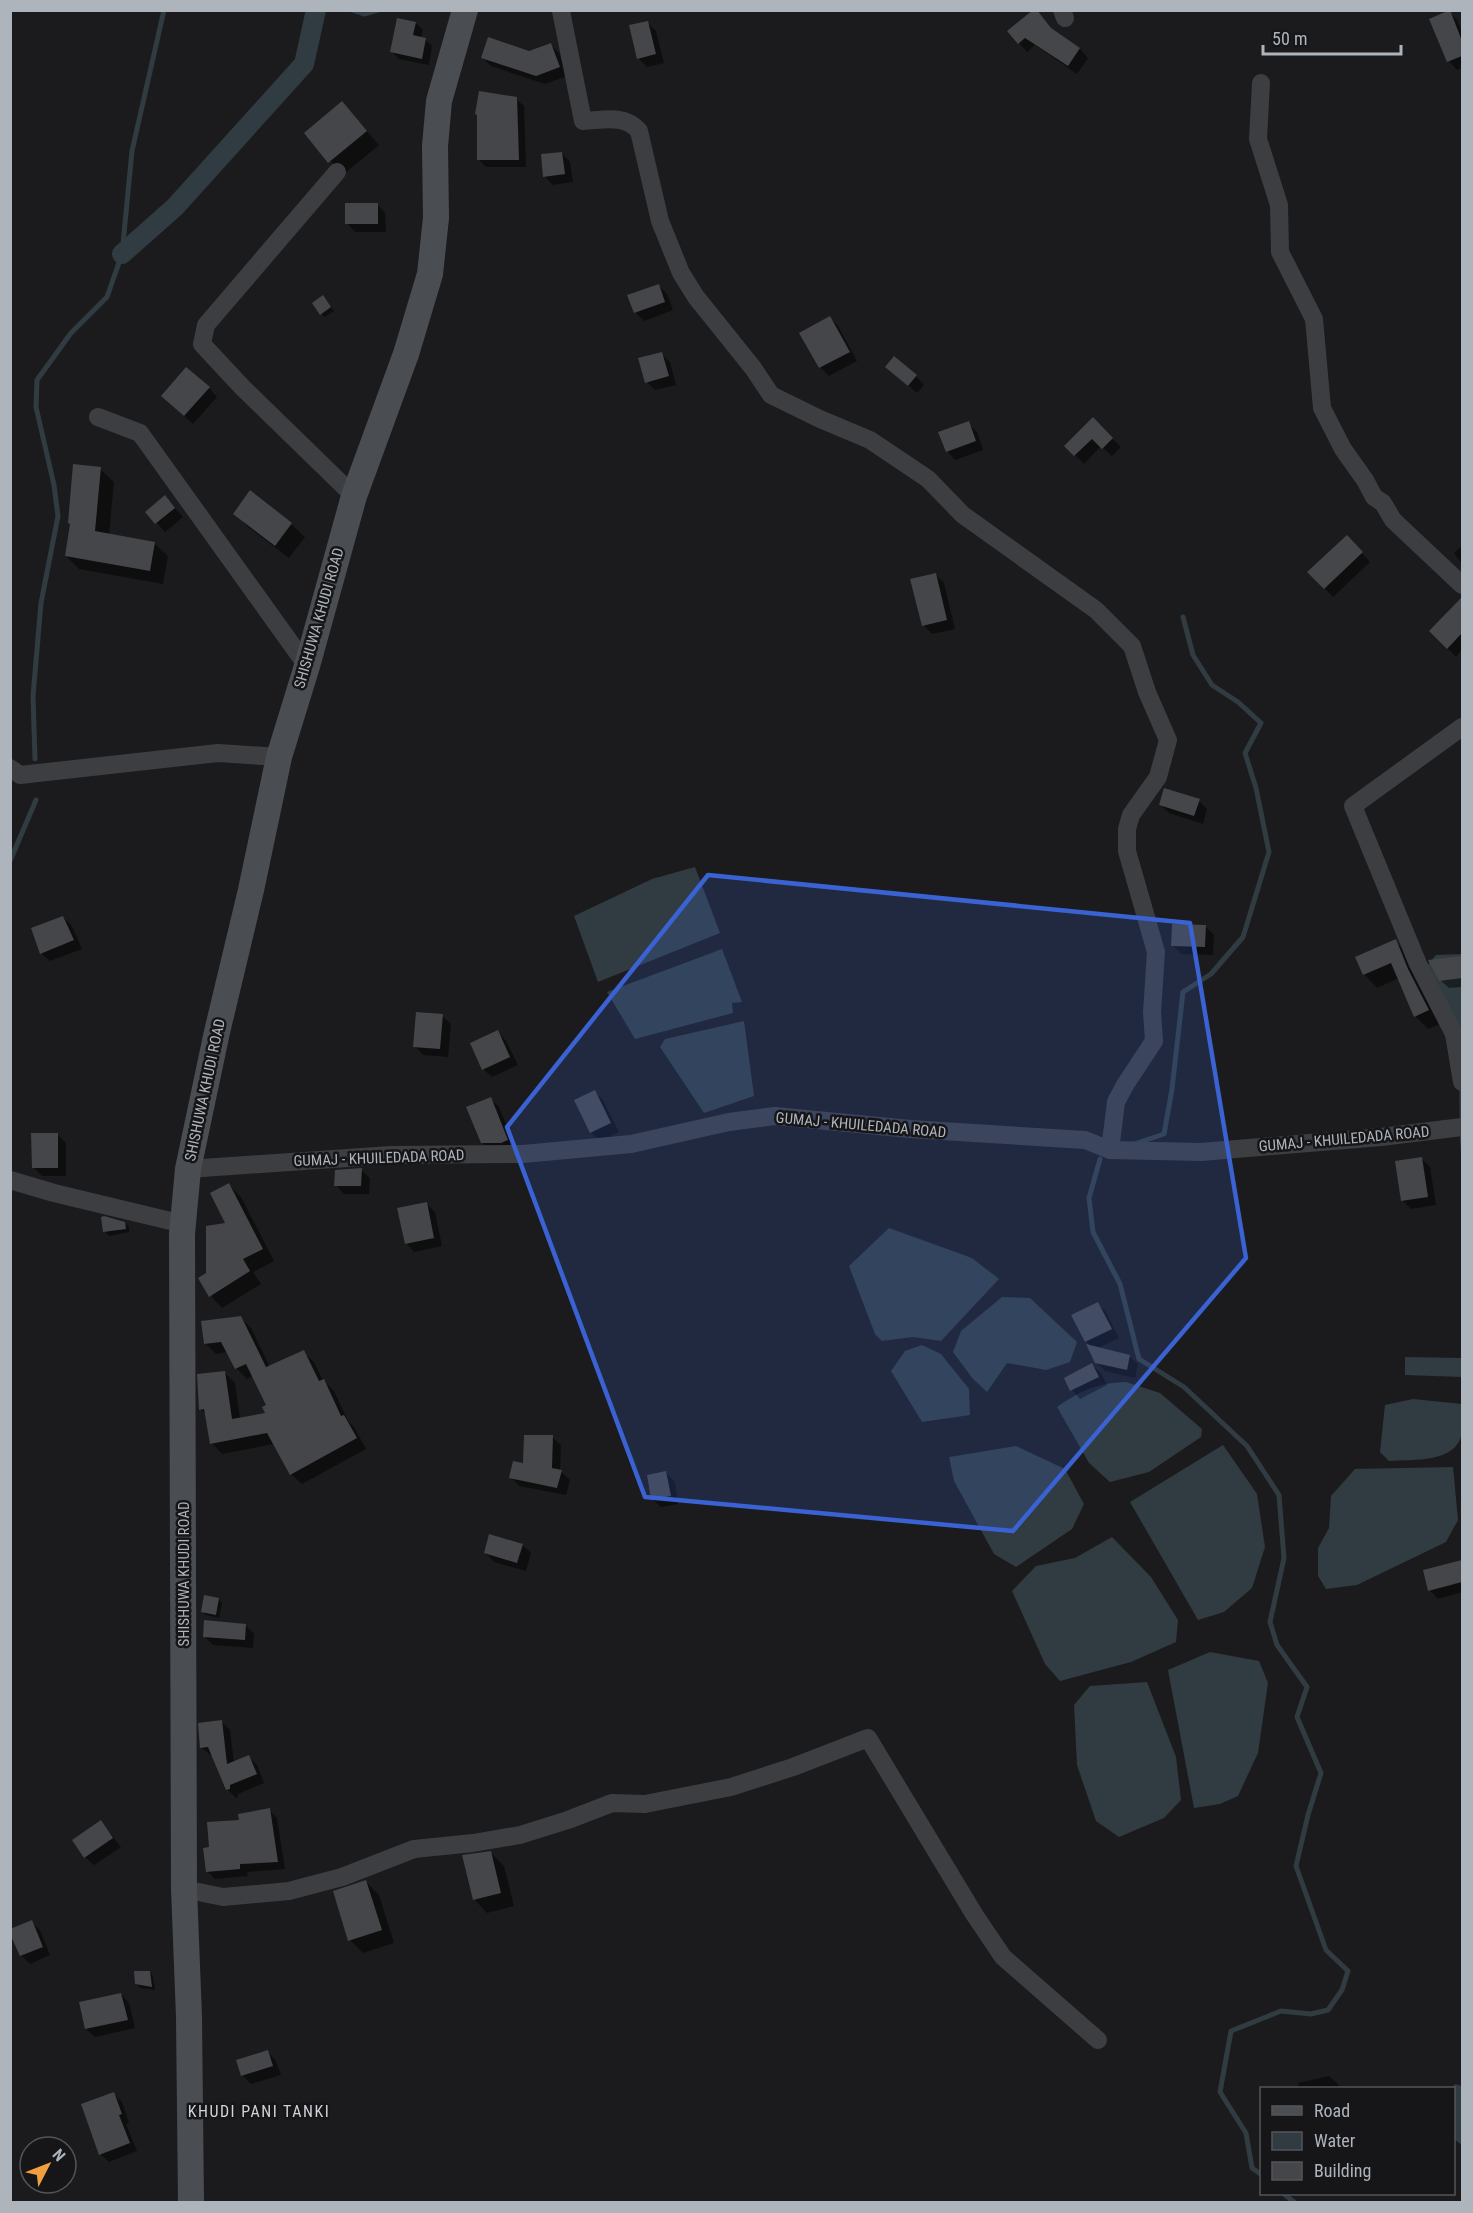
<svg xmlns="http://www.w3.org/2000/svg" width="1473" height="2213" viewBox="0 0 1473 2213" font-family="'Roboto Condensed',sans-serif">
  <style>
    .water { fill: #303c42 }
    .shadow { fill: #0007 }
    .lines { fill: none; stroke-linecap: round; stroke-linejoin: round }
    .stream { stroke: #303c42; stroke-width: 5 }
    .canal { stroke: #303c42; stroke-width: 20 }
    .building { fill: #45464a }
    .minor { stroke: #3c3e42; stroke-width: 18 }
    .secondary { stroke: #4a4d52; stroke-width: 26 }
    .marked { fill: #3a62d2; fill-opacity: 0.2; stroke: #3a62d2; stroke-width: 4.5; stroke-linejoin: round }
    .labels { text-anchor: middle; stroke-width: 5; stroke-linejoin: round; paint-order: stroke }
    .street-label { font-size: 15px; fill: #aeb4bc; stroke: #161618 }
    .neighbourhood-label { font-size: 16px; letter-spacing: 1.5px; fill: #cfd2d8; stroke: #161618 }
  </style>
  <rect width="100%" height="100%" fill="#1b1b1d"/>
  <g class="water">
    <polygon points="695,867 720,933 598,982 574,916 652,879"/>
    <polygon points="722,949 742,1002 732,1003 733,1013 635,1039 607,992"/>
    <polygon points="1462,954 1462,1168 1460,1140 1459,1057 1421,973 1436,955"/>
    <polygon points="744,1021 754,1096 704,1113 660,1047 665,1039"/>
    <polygon points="889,1228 972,1258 999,1279 941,1341 913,1337 882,1341 875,1334 849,1266"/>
    <polygon points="1002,1297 1030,1298 1077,1342 1070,1362 1046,1370 1007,1363 987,1392 973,1379 953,1352 961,1331"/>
    <polygon points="922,1345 941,1354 969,1389 970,1415 922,1422 891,1371 905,1351"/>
    <polygon points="1405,1357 1462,1358 1462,1377 1405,1375"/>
    <path d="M 1126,1382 L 1160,1393 L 1202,1429 L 1201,1437 L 1149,1472 L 1110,1482 L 1089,1463 L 1057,1407 C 1080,1391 1097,1383 1126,1382 Z"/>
    <path d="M 1413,1399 L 1462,1404 C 1463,1413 1464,1424 1462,1433 C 1456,1464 1413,1459 1389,1461 L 1380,1452 L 1385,1405 Z"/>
    <polygon points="1223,1445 1257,1494 1265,1547 1252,1588 1224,1612 1198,1620 1130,1502"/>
    <polygon points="1016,1446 1065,1469 1084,1504 1072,1529 1016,1567 994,1554 954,1481 949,1457"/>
    <polygon points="1453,1467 1458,1520 1446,1542 1357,1585 1326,1589 1318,1576 1318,1548 1329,1528 1331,1496 1355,1469"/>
    <polygon points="1112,1537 1151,1577 1178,1620 1176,1642 1131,1662 1060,1681 1045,1664 1012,1591 1036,1566 1075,1558"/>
    <polygon points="1210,1652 1259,1661 1268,1683 1258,1753 1238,1796 1220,1804 1194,1808 1168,1670"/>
    <polygon points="1147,1682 1176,1757 1181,1800 1164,1818 1119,1837 1096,1821 1077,1765 1074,1705 1090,1686"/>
    <polygon points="1455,2084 1462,2086 1462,2145 1454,2139 1452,2088"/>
  </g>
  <g class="shadow">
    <polygon points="1449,12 1457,20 1462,32 1462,68 1457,70 1449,61 1431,20"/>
    <polygon points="647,22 656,31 664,63 647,67 638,58"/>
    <polygon points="416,23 423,30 421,38 425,39 432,46 429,65 399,59 392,52"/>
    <polygon points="1009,31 1054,32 1080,49 1088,58 1077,74 1035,45 1027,52"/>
    <polygon points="551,45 559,53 567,76 545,84 491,66 482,57 529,53"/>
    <polygon points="516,99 524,106 526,167 486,167 478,159"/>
    <polygon points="342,103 379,145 343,175 306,133"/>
    <polygon points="562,153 570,162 573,182 553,185 545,177"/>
    <polygon points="377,204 385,213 386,232 355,232 347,223"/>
    <polygon points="658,285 667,294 673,310 644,321 635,312"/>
    <polygon points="327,301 334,311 325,317 321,314"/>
    <polygon points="830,318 838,326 857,361 829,376 820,367"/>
    <polygon points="661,354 670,362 676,385 655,390 647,382"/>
    <polygon points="896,375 916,376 924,385 917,393"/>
    <polygon points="209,388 217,397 193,424 171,404"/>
    <polygon points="1093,420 1121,447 1112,456 1101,446 1084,464 1066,446"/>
    <polygon points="968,423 977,432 983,450 955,460 947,451"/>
    <polygon points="100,469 114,482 109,535 154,543 168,556 163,584 79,569 66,556"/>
    <polygon points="251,493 291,524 305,537 289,558 248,527 235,513"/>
    <polygon points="165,497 183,517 165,532 147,512"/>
    <polygon points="1347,537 1370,562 1333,597 1309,572"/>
    <polygon points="1462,546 1462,564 1454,553"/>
    <polygon points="935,574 944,583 955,629 932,634 924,626"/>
    <polygon points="1458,604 1462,608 1462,650 1456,657 1431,631"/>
    <polygon points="1199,801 1207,809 1203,824 1169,813 1161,805"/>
    <polygon points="63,917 72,926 82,949 50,961 41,953"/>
    <polygon points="1205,926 1214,935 1213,955 1181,954 1173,945"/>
    <polygon points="1395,941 1408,954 1441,1024 1428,1029 1415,1016 1399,978 1377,988 1364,974 1357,957"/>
    <polygon points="1462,957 1462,987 1449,988 1440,980 1431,961"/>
    <polygon points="442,1016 451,1024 448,1057 423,1055 415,1046"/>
    <polygon points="498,1032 506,1041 518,1065 492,1077 483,1069"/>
    <polygon points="595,1092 603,1100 619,1132 600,1141 591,1133 576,1101"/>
    <polygon points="490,1099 499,1107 516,1149 491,1151 482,1142"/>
    <polygon points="57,1134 66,1143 66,1176 42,1176 33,1167"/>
    <polygon points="1421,1158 1430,1167 1436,1205 1411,1209 1402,1200"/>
    <polygon points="361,1170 370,1178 369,1194 344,1194 336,1185"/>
    <polygon points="229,1185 241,1197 274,1261 253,1272 261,1284 222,1308 211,1296 207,1274 227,1224"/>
    <polygon points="426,1203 435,1212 442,1246 414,1252 406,1243"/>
    <polygon points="125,1223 129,1227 129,1232 109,1236 105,1232"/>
    <polygon points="1098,1304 1106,1312 1119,1338 1098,1348 1129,1356 1138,1364 1135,1378 1105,1371 1096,1362 1091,1347 1086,1341"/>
    <polygon points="240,1317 251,1328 270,1367 303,1352 314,1362 323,1381 334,1391 348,1421 354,1427 366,1449 302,1484 291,1474 274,1444 222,1454 212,1443 206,1415 201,1409 224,1372 235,1383 240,1419 267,1414 268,1405 254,1375 247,1379 236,1368 228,1352 216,1354 205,1343"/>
    <polygon points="1092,1365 1101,1373 1107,1385 1080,1399 1072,1390 1066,1378"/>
    <polygon points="552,1437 561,1445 560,1471 570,1480 566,1495 519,1486 511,1477"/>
    <polygon points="666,1473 675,1482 678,1504 661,1507 652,1499"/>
    <polygon points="522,1545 531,1553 526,1571 494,1562 486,1553"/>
    <polygon points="1462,1561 1462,1592 1438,1599 1430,1590"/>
    <polygon points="218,1599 222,1603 219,1618 206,1615 202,1611"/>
    <polygon points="245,1625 254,1634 253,1648 213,1645 204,1636"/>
    <polygon points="221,1721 230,1730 234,1763 248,1757 257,1765 264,1783 238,1794 238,1797 236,1798 227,1789 213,1755 210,1755 201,1747"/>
    <polygon points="269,1810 277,1818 285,1869 247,1872 248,1876 215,1879 207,1871 211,1848 240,1821"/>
    <polygon points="101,1822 121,1847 94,1865 85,1857"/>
    <polygon points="491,1853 504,1866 514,1906 487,1913 474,1899"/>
    <polygon points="366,1882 379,1895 394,1943 363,1953 350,1940"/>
    <polygon points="31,1922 40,1930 50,1955 30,1964 21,1955"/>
    <polygon points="150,1972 153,1976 155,1990 140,1988 136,1984"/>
    <polygon points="121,1994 129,2003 135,2028 95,2037 86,2029"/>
    <polygon points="268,2052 276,2061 281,2075 251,2084 242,2075"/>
    <polygon points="1329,2076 1338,2084 1339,2088 1299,2088 1298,2083"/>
    <polygon points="113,2094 122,2102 129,2123 126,2124 137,2151 109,2162 100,2154"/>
  </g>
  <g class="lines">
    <g class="stream">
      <polyline points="352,10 364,14 378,10"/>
      <polyline points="35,759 33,696 41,603 58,516 54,485 36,407 37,380 71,333 107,297 122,254 132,151 164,10"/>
      <polyline points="10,861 36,800"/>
      <polyline points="1134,1144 1164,1134 1172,1089 1183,992 1211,974 1243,937 1269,852 1256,788 1245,753 1261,723 1238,702 1212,685 1193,655 1183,617"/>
      <polyline points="1100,1159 1089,1198 1093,1232 1120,1284 1139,1359 1184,1387 1247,1446 1279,1495 1284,1558 1270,1622 1277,1645 1307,1687 1297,1717 1321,1773 1308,1815 1296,1866 1326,1950 1348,1971 1342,1990 1328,2010 1311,2014 1281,2011 1231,2031 1220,2092 1246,2133 1252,2168 1262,2175"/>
      <polyline points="1284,2194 1294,2202"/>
    </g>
    <polyline class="canal" points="122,254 175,207 304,64 316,10"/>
  </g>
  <g class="building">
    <polygon points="1033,10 1037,10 1051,28 1080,48 1068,66 1025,38 1018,44 1007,31"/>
    <polygon points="1450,10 1462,41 1462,56 1447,62 1429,19"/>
    <polygon points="397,18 416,22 413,35 426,38 422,59 390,52"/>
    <polygon points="648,21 656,54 637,59 629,25"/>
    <polygon points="488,37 529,51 551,43 560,67 536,76 481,58"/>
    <polygon points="479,91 517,97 519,160 477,160 477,115 475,114"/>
    <polygon points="342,101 367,131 328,163 304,133"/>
    <polygon points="562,152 565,174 543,177 541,154"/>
    <rect x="345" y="203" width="33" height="21"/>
    <polygon points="659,284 665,302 634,313 627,295"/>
    <polygon points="323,295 331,307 320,315 312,303"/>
    <polygon points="830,316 850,352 819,368 799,333"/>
    <polygon points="662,352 669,376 645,383 638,358"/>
    <polygon points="894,356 917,375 908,386 885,367"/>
    <polygon points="186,367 210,387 184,416 161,396"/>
    <polygon points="1093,417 1113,438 1102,449 1092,439 1074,456 1064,446"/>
    <polygon points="969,421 976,441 946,452 938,432"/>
    <polygon points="73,464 101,467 95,531 155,542 150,571 65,556 70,524 68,523"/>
    <polygon points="250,490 292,523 275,546 233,514"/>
    <polygon points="165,495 175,508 155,524 145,512"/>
    <polygon points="1347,535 1363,552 1324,589 1307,572"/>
    <polygon points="936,573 947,620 922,626 910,579"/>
    <polygon points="1462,597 1462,633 1447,649 1429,631"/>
    <polygon points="1164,788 1200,799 1194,816 1159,805"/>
    <polygon points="63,916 74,940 40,954 31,928"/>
    <polygon points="1172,924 1206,925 1205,947 1171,946"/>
    <polygon points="1396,939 1408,969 1429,1010 1414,1017 1391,963 1363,975 1355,957"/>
    <polygon points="1462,956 1462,978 1439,981 1428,960"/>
    <polygon points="416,1012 443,1014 440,1049 413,1047"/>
    <polygon points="498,1030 510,1057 482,1070 470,1043"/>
    <polygon points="595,1090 611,1123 590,1133 574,1100"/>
    <polygon points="491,1097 508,1140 501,1143 481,1143 466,1107"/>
    <polygon points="31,1133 58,1133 58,1168 32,1168"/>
    <polygon points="1422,1157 1428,1197 1401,1201 1395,1161"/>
    <polygon points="362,1168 361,1186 334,1186 335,1170"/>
    <polygon points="229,1183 263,1249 243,1259 250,1271 209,1297 198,1278 206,1273 206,1226 225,1223 210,1193"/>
    <polygon points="427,1202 434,1238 405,1244 397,1208"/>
    <polygon points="104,1216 125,1222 126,1229 103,1232 101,1217"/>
    <polygon points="1098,1302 1112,1329 1085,1342 1071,1315"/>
    <polygon points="241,1316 266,1367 304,1350 319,1381 324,1379 341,1416 344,1415 357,1438 290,1475 267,1433 210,1444 204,1409 199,1410 197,1374 225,1371 232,1419 265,1413 262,1407 266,1405 246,1364 235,1369 221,1342 204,1344 201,1321"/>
    <polygon points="1086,1344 1130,1355 1127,1370 1095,1363"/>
    <polygon points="1092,1363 1099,1377 1070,1391 1064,1378"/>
    <polygon points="524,1435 553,1435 552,1468 562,1470 557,1488 509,1478 513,1461 523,1463"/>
    <polygon points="666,1471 671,1496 651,1499 647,1475"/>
    <polygon points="489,1534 523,1544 517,1563 484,1553"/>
    <polygon points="1462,1560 1462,1582 1428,1591 1423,1570"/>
    <polygon points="204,1595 219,1598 216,1615 201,1612"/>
    <polygon points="204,1620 246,1624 245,1640 203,1637"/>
    <polygon points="222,1720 227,1764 249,1755 257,1774 230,1785 230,1789 226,1790 208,1747 200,1748 199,1736 198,1723"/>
    <polygon points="270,1808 278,1862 240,1864 240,1869 206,1872 203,1848 209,1847 207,1822 239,1820 238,1814"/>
    <polygon points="101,1820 113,1838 84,1858 72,1840"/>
    <polygon points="491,1851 501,1893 473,1900 462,1855"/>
    <polygon points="366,1880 382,1930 348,1941 333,1891"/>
    <polygon points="32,1920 43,1947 20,1956 10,1934 10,1929"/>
    <polygon points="134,1971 150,1971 152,1987 135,1984"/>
    <polygon points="121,1993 128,2020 85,2029 79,2002"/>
    <polygon points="268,2050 273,2066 241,2076 236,2060"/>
    <polygon points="114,2092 122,2114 119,2115 130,2143 99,2155 81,2104"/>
  </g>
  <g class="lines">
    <g class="minor">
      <polyline points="1062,10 1065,18"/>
      <path d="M 561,11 L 583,121 C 604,120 625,114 639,131 L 660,221 L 681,273 L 696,297 L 753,368 L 771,395 L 820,419 L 870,440 L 928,479 L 963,515 L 1096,610 L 1132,646 L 1147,692 L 1168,740 L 1158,777 L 1131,815 L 1127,829 L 1127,851 L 1156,952 L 1152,1012 L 1154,1041 L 1125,1085 L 1116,1102 L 1110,1150"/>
      <polyline points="1261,83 1258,139 1279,205 1280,252 1314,319 1322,408 1343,449 1365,480 1374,497 1383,503 1393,520 1462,585"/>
      <polyline points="337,172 206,325 202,344 242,387 354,496"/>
      <polyline points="98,417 140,433 307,666"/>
      <polyline points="1462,727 1353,806 1418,964 1454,1034 1462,1082"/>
      <polyline points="10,768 20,775 218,753 279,757"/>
      <polyline points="188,1169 391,1155 523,1154 631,1144 729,1122 775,1116 910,1129 1085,1140 1110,1150 1201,1152 1381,1137 1462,1127"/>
      <polyline points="10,1180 54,1193 183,1224"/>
      <polyline points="184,1889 223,1897 289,1891 342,1877 414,1849 473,1843 520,1835 568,1820 612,1803 645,1804 731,1787 793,1767 868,1738 974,1914 1003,1957 1098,2040"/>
    </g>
    <polyline class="secondary" points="191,2202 189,2017 184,1889 182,1234 188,1169 217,1032 251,890 279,757 307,666 354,496 406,354 430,274 436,218 435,146 439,101 465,10"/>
  </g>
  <path class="marked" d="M 708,875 L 1190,923 L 1246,1258 L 1013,1531 L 645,1497 L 507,1127 Z"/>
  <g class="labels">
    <g class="street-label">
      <text transform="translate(319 618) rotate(-74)" y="5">SHISHUWA KHUDI ROAD</text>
      <text transform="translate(205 1090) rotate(-78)" y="5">SHISHUWA KHUDI ROAD</text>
      <text transform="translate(861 1125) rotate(5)" y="5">GUMAJ - KHUILEDADA ROAD</text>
      <text transform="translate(1344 1139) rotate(-5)" y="5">GUMAJ - KHUILEDADA ROAD</text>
      <text transform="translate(379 1158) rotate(-2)" y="5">GUMAJ - KHUILEDADA ROAD</text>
      <text transform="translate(184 1574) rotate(-90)" y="5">SHISHUWA KHUDI ROAD</text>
    </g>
    <g class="neighbourhood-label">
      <text x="259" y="2117">KHUDI PANI TANKI</text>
    </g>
  </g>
  <rect width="1473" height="2213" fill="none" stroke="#aeb4bc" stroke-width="24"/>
  <rect x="1260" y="2087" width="195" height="108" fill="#161618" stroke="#53555a" stroke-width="1.5"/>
  <rect x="1272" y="2106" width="30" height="9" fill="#4a4d52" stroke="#53555a" stroke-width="1.5"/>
  <text x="1314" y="2117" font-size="18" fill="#aeb4bc">Road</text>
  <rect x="1272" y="2132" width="30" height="18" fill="#303c42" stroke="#53555a" stroke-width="1.5"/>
  <text x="1314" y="2147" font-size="18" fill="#aeb4bc">Water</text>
  <rect x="1272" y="2162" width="30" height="18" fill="#45464a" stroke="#53555a" stroke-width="1.5"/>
  <text x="1314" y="2177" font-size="18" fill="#aeb4bc">Building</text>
  <g transform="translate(48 2165) rotate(48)"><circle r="28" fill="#161618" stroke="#53555a" stroke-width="1.5"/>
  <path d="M0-4.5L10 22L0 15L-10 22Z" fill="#f1a03f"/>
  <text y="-9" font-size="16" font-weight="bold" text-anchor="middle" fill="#aeb4bc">N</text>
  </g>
  <path d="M1263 45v9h138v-9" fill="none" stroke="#aeb4bc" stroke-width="3"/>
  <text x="1272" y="45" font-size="18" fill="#aeb4bc" stroke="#161618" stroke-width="4.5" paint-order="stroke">50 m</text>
</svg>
